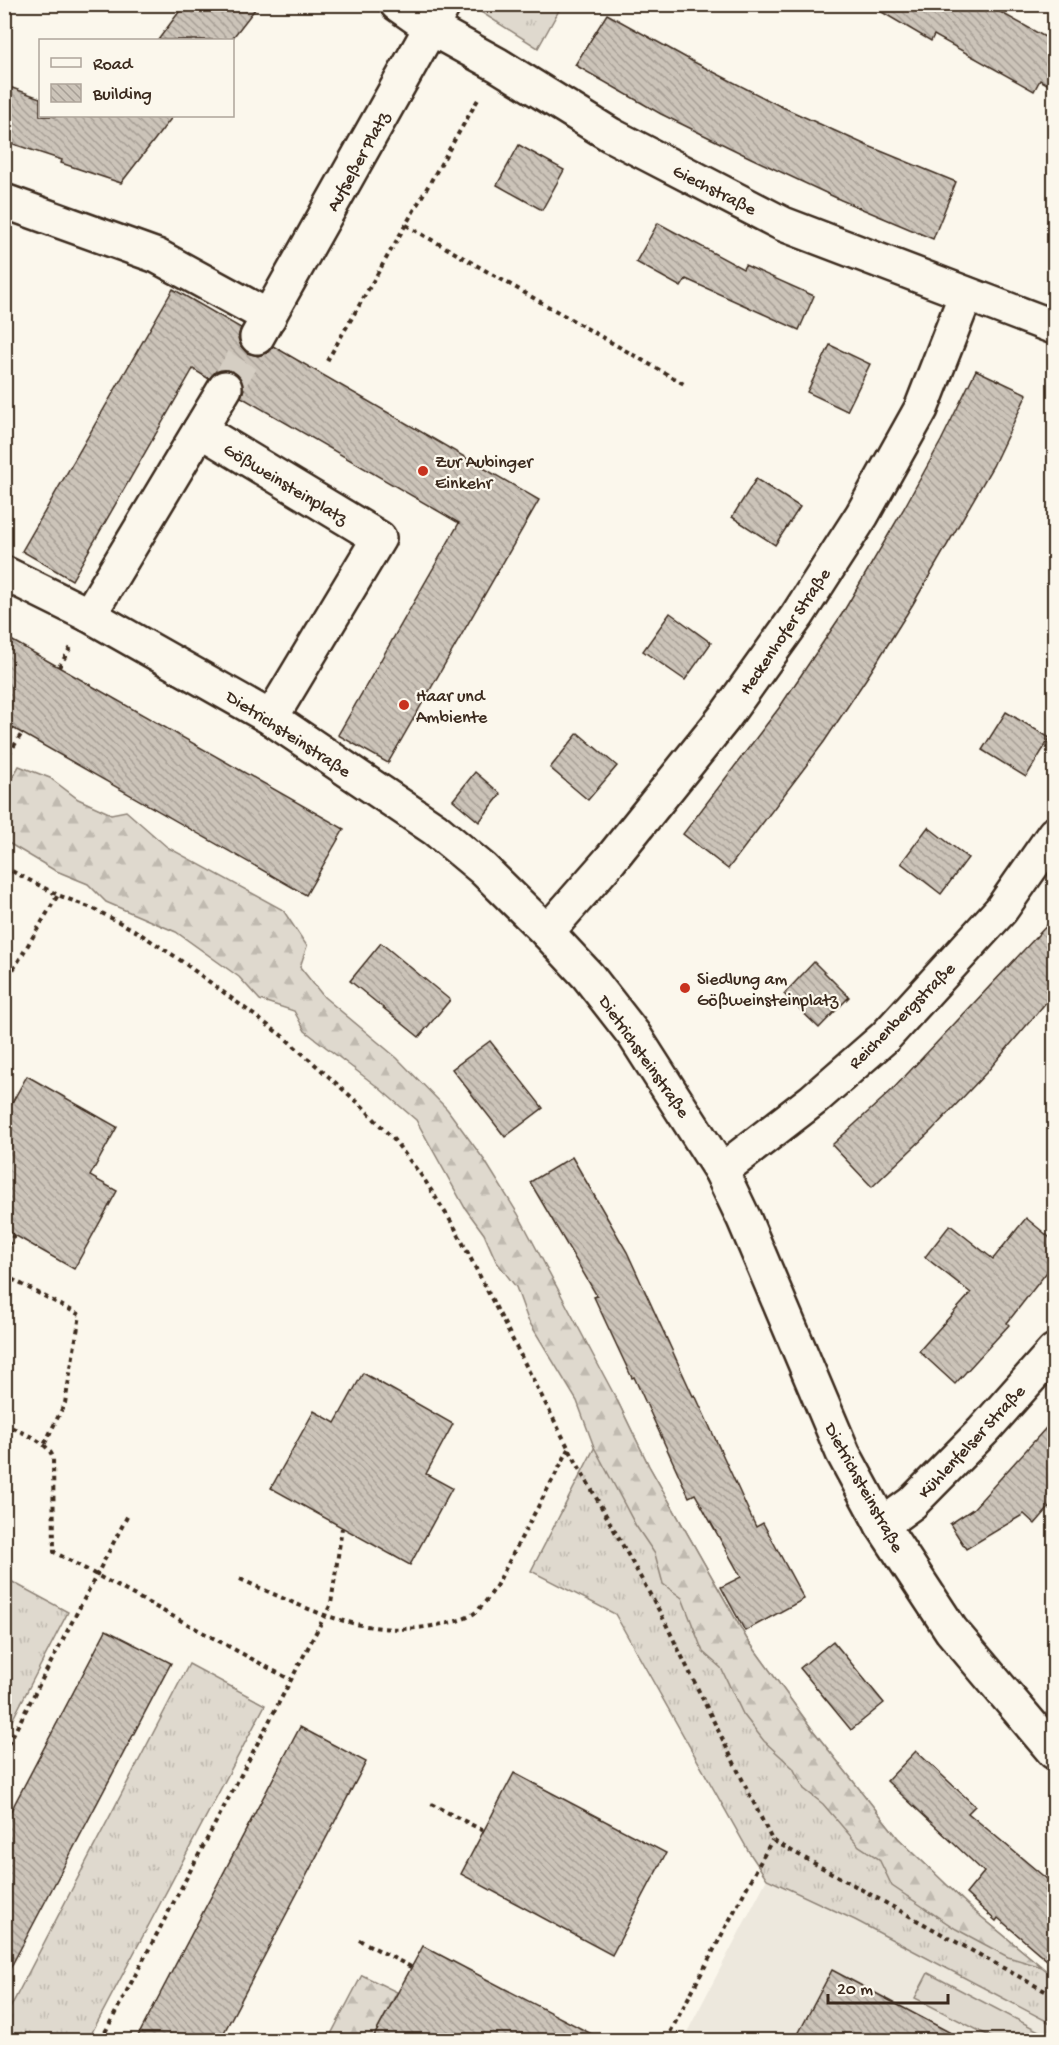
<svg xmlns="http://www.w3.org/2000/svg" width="1059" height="2045" viewBox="0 0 1059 2045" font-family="'Gochi Hand',sans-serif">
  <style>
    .built { fill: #ede8dd }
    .grass { fill: url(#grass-tufts); stroke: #8d8276; stroke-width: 1.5 }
    .forest { fill: url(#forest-firs); stroke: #8d8276; stroke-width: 1.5 }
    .pitch { fill: #dfd9ce; stroke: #8d8276; stroke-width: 1.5 }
    .building { fill: url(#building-back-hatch); stroke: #3b2a1e; stroke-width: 1.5 }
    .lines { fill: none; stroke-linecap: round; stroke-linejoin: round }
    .street-tunnel { stroke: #d5cec3; stroke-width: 33; stroke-dasharray: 33 16; stroke-linecap: butt }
    .street-casing { stroke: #3b2a1e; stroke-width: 38 }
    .path { stroke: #3b2a1e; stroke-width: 4; stroke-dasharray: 4.5 4.5; stroke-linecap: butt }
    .street { stroke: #fbf7ec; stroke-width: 33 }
    .poi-dot { fill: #c8321e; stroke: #fbf7ec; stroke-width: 2 }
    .labels { text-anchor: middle; stroke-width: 4.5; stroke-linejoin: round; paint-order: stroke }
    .street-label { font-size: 18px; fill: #3b2a1e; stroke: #fbf7ec }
    .poi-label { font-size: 18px; fill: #3b2a1e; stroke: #fbf7ec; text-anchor: start }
  </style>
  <defs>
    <pattern id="grass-tufts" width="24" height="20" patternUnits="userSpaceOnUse" patternTransform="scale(1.5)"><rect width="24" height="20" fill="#dfd9ce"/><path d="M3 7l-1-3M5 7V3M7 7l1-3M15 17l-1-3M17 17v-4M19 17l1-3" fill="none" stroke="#c0bab0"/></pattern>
    <pattern id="forest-firs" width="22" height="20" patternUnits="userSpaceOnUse" patternTransform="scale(1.5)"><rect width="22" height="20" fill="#dfd9ce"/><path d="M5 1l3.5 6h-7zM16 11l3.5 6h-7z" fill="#c0bab0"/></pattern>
    <pattern id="building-back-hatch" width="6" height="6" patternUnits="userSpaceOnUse" patternTransform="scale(1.5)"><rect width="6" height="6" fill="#ccc4b9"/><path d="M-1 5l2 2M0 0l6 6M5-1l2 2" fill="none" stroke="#a79f96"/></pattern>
  </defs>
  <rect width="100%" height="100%" fill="#fbf7ec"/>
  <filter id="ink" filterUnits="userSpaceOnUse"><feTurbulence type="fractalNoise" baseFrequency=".0167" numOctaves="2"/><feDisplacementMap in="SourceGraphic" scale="12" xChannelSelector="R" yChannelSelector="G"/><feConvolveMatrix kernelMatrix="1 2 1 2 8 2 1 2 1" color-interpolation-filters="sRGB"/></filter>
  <g filter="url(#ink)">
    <polygon class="built" points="767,1879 855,1920 1054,2025 1054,2040 683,2040"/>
    <g class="grass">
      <polygon points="478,5 478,4 562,5 538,48 476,9"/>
      <polygon points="618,1402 649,1466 747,1639 812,1729 898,1838 973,1910 1054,1977 1054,2025 855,1920 767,1879 749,1852 615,1614 531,1571"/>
      <polygon points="5,1578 68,1612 5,1734"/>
      <polygon points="189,1664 265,1705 88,2040 5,2040 5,2018"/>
    </g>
    <g class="forest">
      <polygon points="19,766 50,778 78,799 111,814 126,811 167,847 283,910 307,946 300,967 324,997 397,1058 447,1109 485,1161 518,1214 618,1402 649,1466 747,1639 812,1729 898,1838 973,1910 1042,1967 1008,1957 956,1929 892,1886 879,1859 859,1846 823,1804 804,1789 793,1768 764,1741 743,1714 721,1668 703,1652 682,1598 663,1584 655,1554 636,1526 594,1447 577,1401 528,1320 516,1287 496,1261 484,1234 465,1208 416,1120 379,1088 305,1031 294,1011 260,1000 239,977 176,932 106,902 88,884 54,870 5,841 5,790"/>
      <polygon points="362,1975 397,1992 372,2040 328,2040"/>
    </g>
    <polygon class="pitch" points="928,1973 1054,2039 1054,2040 997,2040 915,1998"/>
    <g class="building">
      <polygon points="185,4 259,4 231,40 158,40"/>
      <polygon points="868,4 986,4 1054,42 1054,88 1040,80 1034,91 934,35 931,41"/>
      <polygon points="607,14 692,61 778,105 866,145 956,182 933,239 841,200 751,158 661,114 575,65"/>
      <polygon points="4,85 40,98 40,116 173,116 121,183 61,163 62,160 4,141"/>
      <polygon points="519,145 564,170 542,210 497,185"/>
      <polygon points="658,223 743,269 745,265 814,296 799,330 686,279 681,287 636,262"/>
      <polygon points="173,289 241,328 238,338 241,346 247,353 258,356 267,353 273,346 539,500 388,763 338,735 459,523 241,397 244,389 242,379 234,372 225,369 216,371 209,379 193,369 72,580 22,551"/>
      <polygon points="830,345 870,364 847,411 807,392"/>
      <polygon points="976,370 1027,394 993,466 913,604 870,673 824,742 728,869 683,834 779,708 842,614 903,510 941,441"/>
      <polygon points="756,479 800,507 775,545 732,517"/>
      <polygon points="670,613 711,643 685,680 643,651"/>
      <polygon points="4,636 344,829 306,895 4,723"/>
      <polygon points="1006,712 1050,738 1026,777 982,750"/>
      <polygon points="578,733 617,766 588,800 550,768"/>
      <polygon points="475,772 501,794 479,822 453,800"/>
      <polygon points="928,827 968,858 941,894 901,863"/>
      <polygon points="1054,918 1054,993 987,1072 932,1130 872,1187 832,1145 892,1090"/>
      <polygon points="381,943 450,1000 419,1037 350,981"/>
      <polygon points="814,962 849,997 819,1028 784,994"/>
      <polygon points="490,1041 543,1108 505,1137 452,1069"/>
      <polygon points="27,1076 117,1127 90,1176 117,1191 74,1269 4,1229 4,1117"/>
      <polygon points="572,1157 627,1252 693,1396 695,1395 756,1527 763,1523 804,1599 745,1631 721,1587 741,1577 695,1494 689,1497 634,1377 632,1378 594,1297 597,1296 530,1182"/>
      <polygon points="1026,1218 1054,1241 1054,1263 1007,1323 1009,1325 955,1384 919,1351 971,1293 925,1257 950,1225 993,1259"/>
      <polygon points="363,1373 453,1424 426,1474 452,1488 410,1565 271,1488 314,1411 335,1423"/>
      <polygon points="1054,1419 1054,1502 1035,1524 1024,1514 966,1549 950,1524 973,1509"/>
      <polygon points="106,1630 171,1663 4,1980 4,1824"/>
      <polygon points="833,1641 884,1703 851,1730 800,1668"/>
      <polygon points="300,1727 366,1762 267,1951 220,2040 136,2040"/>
      <polygon points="916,1751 975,1806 968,1813 1054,1885 1054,1966 998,1918 996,1921 966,1894 984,1872 887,1781"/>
      <polygon points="514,1773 666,1853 612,1955 461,1874"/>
      <polygon points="423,1946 603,2040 372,2040"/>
      <polygon points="832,1970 964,2040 795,2040"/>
    </g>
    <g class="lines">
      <polyline class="street-tunnel" points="225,388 257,337"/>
      <g class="street-casing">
        <g id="street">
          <polyline points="397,4 431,28 498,65 611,135 783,224 1054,327"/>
          <polyline points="4,201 157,256 269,317"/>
          <polyline points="257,337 444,4"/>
          <polyline points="200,430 379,538 271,718"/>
          <polyline points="4,573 89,615 271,718 435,829 483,869 547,932 588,976 634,1035 721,1171 744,1219 843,1453 882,1525 951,1630 1054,1752"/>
          <polyline points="89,615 225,388"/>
          <polyline points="547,932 611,859 724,718 797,616 862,515 921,409 966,294"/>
          <polyline points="721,1171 813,1100 885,1037 1001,910 1054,834"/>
          <polyline points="882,1525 912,1503 983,1431 1054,1351"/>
        </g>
      </g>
      <g class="path">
        <polyline points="406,225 684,384"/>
        <polyline points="327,361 480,96"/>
        <polyline points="59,667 71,647"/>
        <polyline points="4,762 22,733"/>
        <polyline points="4,867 58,895 94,909 134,930 176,957 285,1038 363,1107 394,1140 424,1179 455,1228 569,1449 661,1614 772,1840 1054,1996"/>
        <polyline points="4,985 58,895"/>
        <polyline points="4,1254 14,1235"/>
        <polyline points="4,1275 80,1315 65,1403 44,1445"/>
        <path d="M 4,1424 C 20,1432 46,1440 53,1457 L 54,1552 L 291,1680"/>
        <path d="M 240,1579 C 306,1608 363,1640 437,1625 C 449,1623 466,1620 476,1612 C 495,1594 505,1568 517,1546 C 534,1514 552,1481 569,1449"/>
        <polyline points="4,1752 128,1515"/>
        <polyline points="431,1804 484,1831"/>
        <polyline points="359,1940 411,1967"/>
        <polyline points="101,2040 331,1604 342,1528"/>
        <polyline points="666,2040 772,1840"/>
      </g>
      <use href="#street" class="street"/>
    </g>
  </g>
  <g class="poi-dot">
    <circle cx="423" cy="471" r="6"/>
    <circle cx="404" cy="705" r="6"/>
    <circle cx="685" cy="988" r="6"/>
  </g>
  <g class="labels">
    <g class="street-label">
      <text transform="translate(357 161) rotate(-61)" y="6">Aufseßer Platz</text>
      <text transform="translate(715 189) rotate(27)" y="6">Giechstraße</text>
      <text transform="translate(286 483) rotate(31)" y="6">Gößweinsteinplatz</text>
      <text transform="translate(784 631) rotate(-56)" y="6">Heckenhofer Straße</text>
      <text transform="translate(289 733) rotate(33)" y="6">Dietrichsteinstraße</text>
      <text transform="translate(901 1015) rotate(-45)" y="6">Reichenbergstraße</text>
      <text transform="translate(645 1056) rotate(55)" y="6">Dietrichsteinstraße</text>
      <text transform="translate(971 1441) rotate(-47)" y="6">Kühlenfelser Straße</text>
      <text transform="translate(865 1487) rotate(61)" y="6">Dietrichsteinstraße</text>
    </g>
    <g class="poi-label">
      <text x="435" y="467">Zur Aubinger<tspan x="435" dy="21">Einkehr</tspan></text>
      <text x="416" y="701">Haar und<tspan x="416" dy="21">Ambiente</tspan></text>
      <text x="697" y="984">Siedlung am<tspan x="697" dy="21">Gößweinsteinplatz</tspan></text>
    </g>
  </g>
  <rect width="1059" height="2045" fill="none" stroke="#fbf7ec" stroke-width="24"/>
  <rect x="12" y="12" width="1035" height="2021" fill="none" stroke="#3b2a1e" stroke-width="2" filter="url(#ink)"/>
  <rect x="39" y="39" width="195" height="78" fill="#fbf7ec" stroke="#aea59a" stroke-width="1.5"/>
  <rect x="51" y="58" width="30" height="9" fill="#fbf7ec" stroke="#aea59a" stroke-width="1.5"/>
  <text x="93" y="69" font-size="18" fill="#3b2a1e">Road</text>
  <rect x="51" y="84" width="30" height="18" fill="url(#building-back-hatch)" stroke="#aea59a" stroke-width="1.5"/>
  <text x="93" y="99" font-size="18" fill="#3b2a1e">Building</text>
  <path d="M828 1994v9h120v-9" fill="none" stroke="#3b2a1e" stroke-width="3"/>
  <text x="837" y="1994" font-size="18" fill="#3b2a1e" stroke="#fbf7ec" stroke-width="4.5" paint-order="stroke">20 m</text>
</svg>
